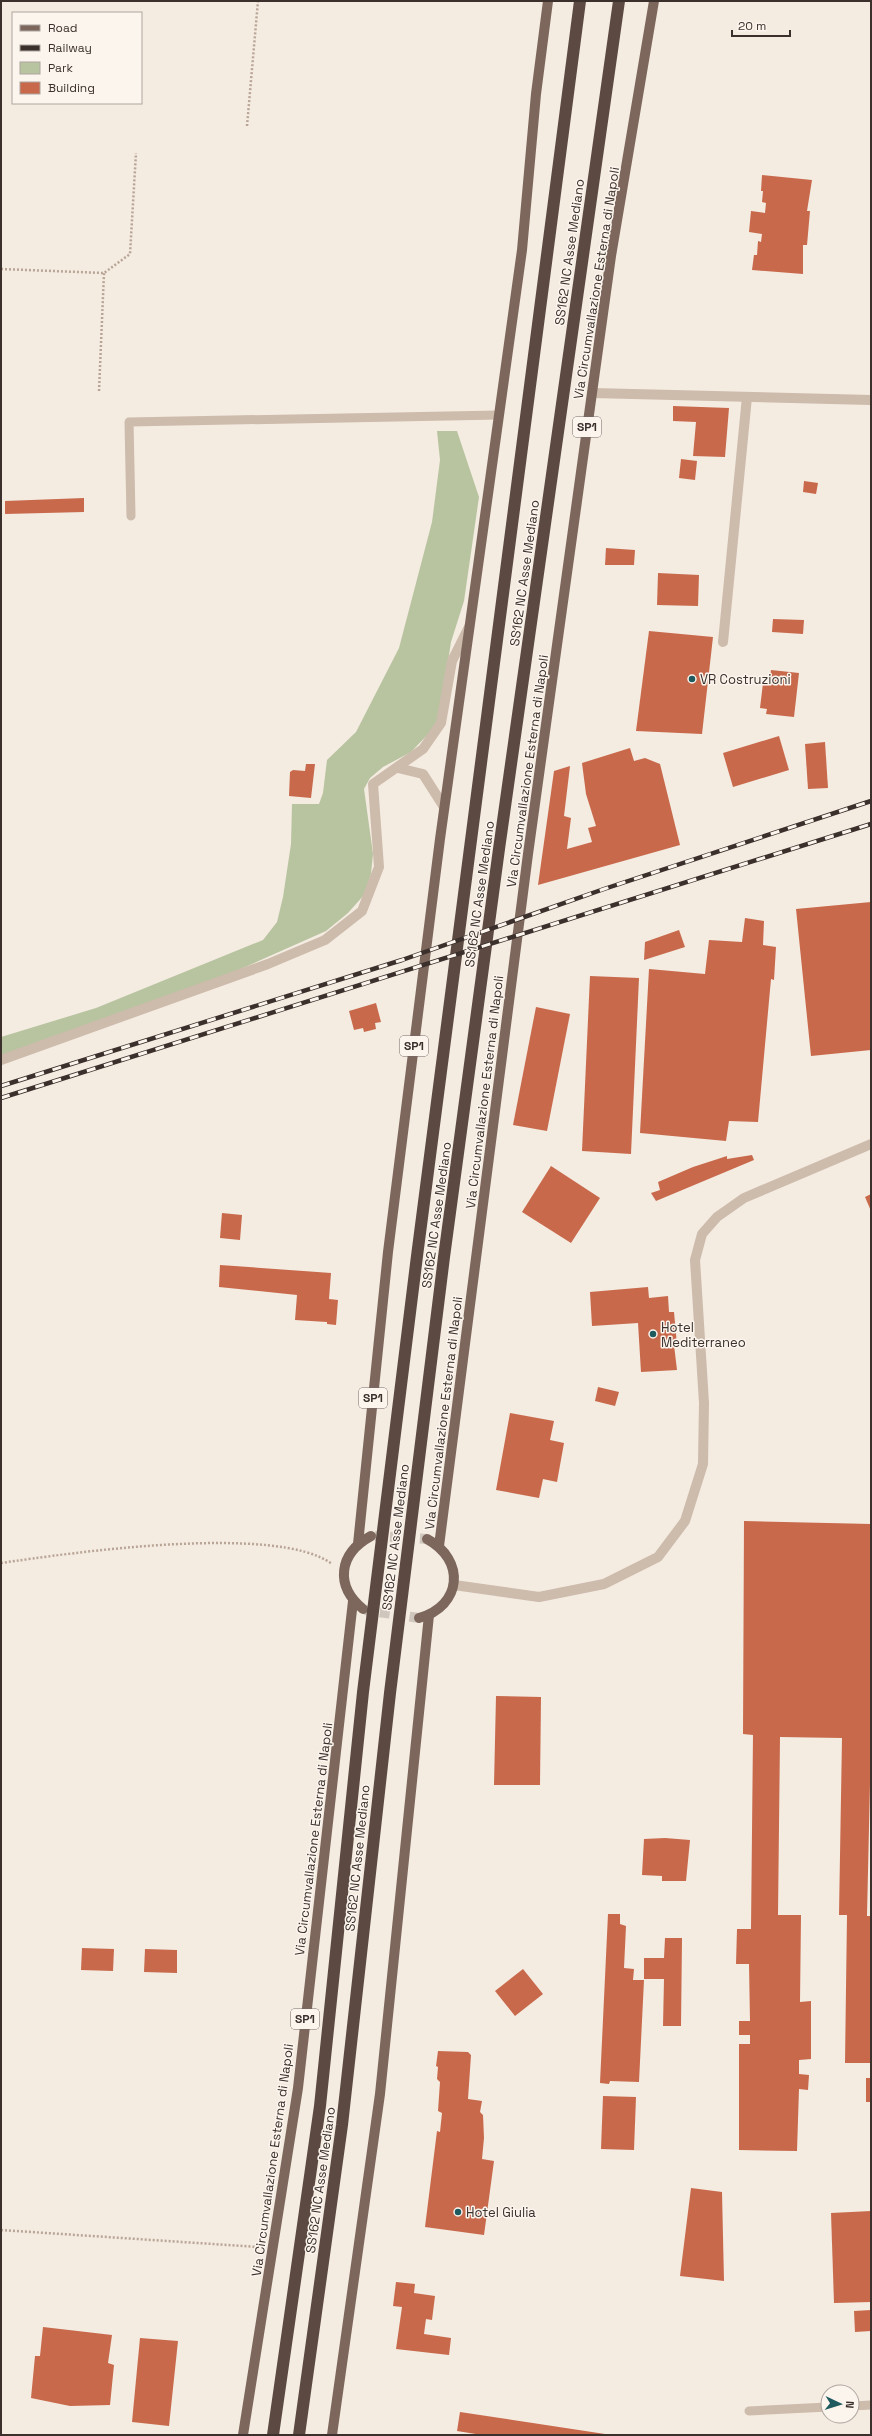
<svg xmlns="http://www.w3.org/2000/svg" width="872" height="2436" viewBox="0 0 872 2436" font-family="'Space Grotesk',sans-serif">
  <style>
    .green { fill: #b8c4a0 }
    .building { fill: #c8694b }
    .lines { fill: none; stroke-linecap: round; stroke-linejoin: round }
    .primary-tunnel { stroke: #cfc6bd; stroke-width: 10; stroke-dasharray: 10 5; stroke-linecap: butt }
    .path { stroke: #b9a596; stroke-width: 2.5; stroke-dasharray: 2 2; stroke-linecap: butt }
    .lane { stroke: #cdbbac; stroke-width: 9 }
    .street { stroke: #cdbbac; stroke-width: 10 }
    .primary { stroke: #7d675c; stroke-width: 10 }
    .highway { stroke: #5c4a42; stroke-width: 12 }
    .rail-casing { stroke: #3b302b; stroke-width: 4.5 }
    .rail { stroke: #fbf5ee; stroke-width: 3; stroke-dasharray: 9; stroke-linecap: butt }
    .poi-dot { fill: #1f5a5e; stroke: #fbf5ee; stroke-width: 1.5 }
    .labels { text-anchor: middle; stroke-width: 3; stroke-linejoin: round; paint-order: stroke }
    .shield { fill: #fbf5ee; stroke: #756b66; stroke-width: 1 }
    .shield-label { font-size: 12px; font-weight: bold; fill: #3b302b }
    .street-label { font-size: 13px; fill: #3b302b; stroke: #fbf5ee }
    .poi-label { font-size: 13px; fill: #3b302b; stroke: #fbf5ee; text-anchor: start }
  </style>
  <rect width="100%" height="100%" fill="#f4ebe1"/>
  <polygon class="green" points="437,431 457,431 479,497 464,601 451,642 440,714 434,728 411,752 383,767 370,778 364,789 373,854 371,874 364,895 348,913 326,931 207,984 1,1056 1,1037 96,1008 263,940 277,922 283,897 291,844 292,804 319,804 323,793 327,760 356,732 399,648 432,522 440,460"/>
  <g class="building">
    <polygon points="762,175 812,180 807,211 810,211 807,245 803,245 803,274 752,270 754,255 757,255 758,241 761,242 762,234 749,232 751,211 765,213 766,203 762,202 763,191 761,191"/>
    <polygon points="673,406 729,408 725,457 693,456 696,422 673,421"/>
    <polygon points="681,459 697,461 695,480 679,478"/>
    <polygon points="804,481 818,483 816,494 803,492"/>
    <polygon points="84,498 84,512 5,514 5,501"/>
    <polygon points="606,548 635,550 634,565 605,565"/>
    <polygon points="658,573 699,575 698,606 657,605"/>
    <polygon points="773,619 804,620 803,634 772,632"/>
    <polygon points="649,631 713,637 702,734 636,731"/>
    <polygon points="771,670 799,673 794,717 766,714 767,709 760,708 763,683 769,684"/>
    <polygon points="779,736 789,770 733,787 723,753"/>
    <polygon points="825,742 828,788 808,789 805,744"/>
    <polygon points="630,748 634,761 645,758 660,764 680,845 538,885 554,771 570,766 564,816 571,818 567,849 592,842 588,828 596,826 586,794 582,763"/>
    <polygon points="306,764 315,764 311,798 289,796 290,772 293,770 305,771"/>
    <polygon points="871,902 871,1050 811,1056 796,909"/>
    <polygon points="745,918 764,921 763,945 776,947 774,980 771,979 758,1122 729,1121 726,1141 640,1133 649,969 705,974 709,940 742,942"/>
    <polygon points="679,930 685,947 644,960 645,942"/>
    <polygon points="590,976 639,978 631,1154 582,1151"/>
    <polygon points="376,1003 381,1022 375,1023 376,1029 364,1032 363,1028 354,1030 349,1011"/>
    <polygon points="536,1007 570,1014 547,1131 513,1125"/>
    <polygon points="752,1155 754,1160 656,1201 651,1193 660,1190 658,1182 693,1167 727,1156 727,1159"/>
    <polygon points="551,1166 600,1198 571,1243 522,1212"/>
    <polygon points="871,1194 871,1211 865,1197"/>
    <polygon points="222,1213 242,1215 240,1240 220,1238"/>
    <polygon points="220,1265 331,1273 329,1299 338,1300 336,1325 327,1324 327,1322 295,1320 297,1295 219,1287"/>
    <polygon points="648,1287 649,1298 668,1296 669,1312 674,1312 677,1345 674,1345 677,1370 641,1372 638,1323 592,1326 590,1292"/>
    <polygon points="598,1387 619,1392 615,1406 595,1401"/>
    <polygon points="510,1413 554,1421 550,1440 564,1443 557,1482 543,1479 539,1498 496,1490"/>
    <polygon points="744,1521 871,1524 871,1739 867,1916 871,1916 871,2063 845,2063 847,1915 839,1915 842,1738 780,1737 778,1915 801,1915 800,2002 811,2001 811,2059 799,2060 799,2074 809,2075 808,2090 799,2089 797,2151 739,2150 739,2044 750,2044 750,2035 739,2035 739,2021 750,2021 749,1964 736,1964 737,1929 751,1929 753,1735 743,1734"/>
    <polygon points="496,1696 541,1697 540,1785 494,1785"/>
    <polygon points="665,1838 690,1840 686,1881 662,1881 662,1876 642,1875 644,1839"/>
    <polygon points="608,1914 620,1914 620,1924 626,1926 624,1968 634,1969 633,1980 644,1980 639,2082 610,2081 609,2084 600,2083"/>
    <polygon points="665,1938 682,1938 681,2026 663,2026 664,1979 644,1979 644,1958 664,1958"/>
    <polygon points="82,1948 114,1949 113,1971 81,1970"/>
    <polygon points="145,1949 177,1950 177,1973 144,1972"/>
    <polygon points="523,1969 543,1994 515,2016 495,1991"/>
    <polygon points="438,2051 468,2052 471,2055 468,2099 482,2101 480,2112 483,2115 484,2138 482,2159 494,2161 484,2235 425,2227 437,2131 440,2132 442,2113 438,2111 440,2082 437,2079 438,2067 436,2066"/>
    <rect x="866" y="2078" width="5" height="24"/>
    <polygon points="603,2096 636,2097 634,2150 601,2149"/>
    <polygon points="691,2188 722,2192 724,2281 680,2276"/>
    <polygon points="871,2211 871,2302 834,2303 831,2213"/>
    <polygon points="396,2282 415,2284 414,2293 435,2296 432,2320 426,2319 424,2334 451,2338 449,2355 396,2349 402,2307 393,2306"/>
    <polygon points="871,2310 871,2331 855,2332 854,2311"/>
    <polygon points="43,2327 112,2335 108,2363 114,2365 110,2405 70,2406 31,2398 35,2356 40,2356"/>
    <polygon points="140,2338 178,2341 169,2426 132,2422"/>
    <polygon points="460,2412 605,2434 605,2435 482,2435 457,2431"/>
  </g>
  <g class="lines">
    <g class="primary-tunnel">
      <polyline points="375,1536 427,1539"/>
      <polyline points="365,1610 419,1618"/>
    </g>
    <g class="path">
      <polyline points="247,126 258,1"/>
      <polyline points="1,269 104,273 130,254 136,153"/>
      <polyline points="99,391 104,273"/>
      <path d="M 1,1563 C 70,1553 277,1523 332,1564"/>
      <polyline points="1,2230 258,2247"/>
    </g>
    <g class="lane">
      <polyline points="131,516 129,422 499,415"/>
      <polyline points="852,2406 871,2405"/>
      <polyline points="749,2411 828,2407"/>
    </g>
    <g class="street">
      <polyline points="592,393 871,400"/>
      <polyline points="723,642 747,397"/>
      <polyline points="398,768 423,774 444,807"/>
      <polyline points="1,1060 268,964 325,940 362,911 379,867 373,784 423,749 441,723 452,661 469,627"/>
      <polyline points="454,1585 539,1597 604,1584 658,1557 685,1521 703,1464 704,1403 695,1260 702,1234 717,1217 744,1198 871,1144"/>
    </g>
    <g class="primary">
      <polyline points="358,1544 388,1252 440,839 522,250 536,94 548,1"/>
      <polyline points="439,1546 528,854 611,256 654,1"/>
      <path d="M 363,1609 C 335,1586 338,1554 371,1536"/>
      <path d="M 419,1618 C 462,1606 466,1560 427,1539"/>
      <polyline points="243,2435 298,2088 353,1601"/>
      <polyline points="332,2435 380,2094 429,1615"/>
    </g>
    <g class="highway">
      <polyline points="273,2435 320,2106 363,1692 417,1256 580,1"/>
      <polyline points="299,2435 342,2125 390,1693 444,1257 499,849 619,1"/>
    </g>
    <g class="rail-casing">
      <g id="rail">
        <polyline points="1,1086 402,960 604,889 871,801"/>
        <polyline points="1,1098 871,824"/>
      </g>
    </g>
    <use href="#rail" class="rail"/>
  </g>
  <g class="poi-dot">
    <circle cx="692" cy="679" r="4"/>
    <circle cx="653" cy="1334" r="4"/>
    <circle cx="458" cy="2212" r="4"/>
  </g>
  <g class="labels">
    <g class="shield">
      <rect x="573" y="417" width="28" height="20" rx="3"/>
      <rect x="400" y="1036" width="28" height="20" rx="3"/>
      <rect x="359" y="1388" width="28" height="20" rx="3"/>
      <rect x="291" y="2009" width="28" height="20" rx="3"/>
    </g>
    <g class="shield-label">
      <text x="587" y="431">SP1</text>
      <text x="414" y="1050">SP1</text>
      <text x="373" y="1402">SP1</text>
      <text x="305" y="2023">SP1</text>
    </g>
    <g class="street-label">
      <text transform="translate(569 252) rotate(-82)" y="5">SS162 NC Asse Mediano</text>
      <text transform="translate(596 283) rotate(-81)" y="5">Via Circumvallazione Esterna di Napoli</text>
      <text transform="translate(524 573) rotate(-82)" y="5">SS162 NC Asse Mediano</text>
      <text transform="translate(527 771) rotate(-82)" y="5">Via Circumvallazione Esterna di Napoli</text>
      <text transform="translate(479 894) rotate(-82)" y="5">SS162 NC Asse Mediano</text>
      <text transform="translate(484 1092) rotate(-83)" y="5">Via Circumvallazione Esterna di Napoli</text>
      <text transform="translate(436 1215) rotate(-82)" y="5">SS162 NC Asse Mediano</text>
      <text transform="translate(443 1413) rotate(-83)" y="5">Via Circumvallazione Esterna di Napoli</text>
      <text transform="translate(395 1537) rotate(-83)" y="5">SS162 NC Asse Mediano</text>
      <text transform="translate(313 1839) rotate(-83)" y="5">Via Circumvallazione Esterna di Napoli</text>
      <text transform="translate(357 1858) rotate(-84)" y="5">SS162 NC Asse Mediano</text>
      <text transform="translate(272 2160) rotate(-82)" y="5">Via Circumvallazione Esterna di Napoli</text>
      <text transform="translate(320 2180) rotate(-82)" y="5">SS162 NC Asse Mediano</text>
    </g>
    <g class="poi-label">
      <text x="700" y="684">VR Costruzioni</text>
      <text x="661" y="1332">Hotel<tspan x="661" dy="15">Mediterraneo</tspan></text>
      <text x="466" y="2217">Hotel Giulia</text>
    </g>
  </g>
  <rect width="872" height="2436" fill="none" stroke="#3b302b" stroke-width="4"/>
  <rect x="12" y="12" width="130" height="92" fill="#fbf5ee" stroke="#aea6a0"/>
  <rect x="20" y="25" width="20" height="6" fill="#7d675c" stroke="#aea6a0"/>
  <text x="48" y="32" font-size="12" fill="#3b302b">Road</text>
  <rect x="20" y="45" width="20" height="6" fill="#3b302b" stroke="#aea6a0"/>
  <text x="48" y="52" font-size="12" fill="#3b302b">Railway</text>
  <rect x="20" y="62" width="20" height="12" fill="#b8c4a0" stroke="#aea6a0"/>
  <text x="48" y="72" font-size="12" fill="#3b302b">Park</text>
  <rect x="20" y="82" width="20" height="12" fill="#c8694b" stroke="#aea6a0"/>
  <text x="48" y="92" font-size="12" fill="#3b302b">Building</text>
  <g transform="translate(840 2404) rotate(94)"><circle r="19" fill="#fbf5ee" stroke="#aea6a0"/>
  <path d="M0-3L7 15L0 10L-7 15Z" fill="#1f5a5e"/>
  <text y="-6" font-size="11" font-weight="bold" text-anchor="middle" fill="#3b302b">N</text>
  </g>
  <path d="M732 30v6h58v-6" fill="none" stroke="#3b302b" stroke-width="2"/>
  <text x="738" y="30" font-size="12" fill="#3b302b" stroke="#fbf5ee" stroke-width="3" paint-order="stroke">20 m</text>
</svg>
